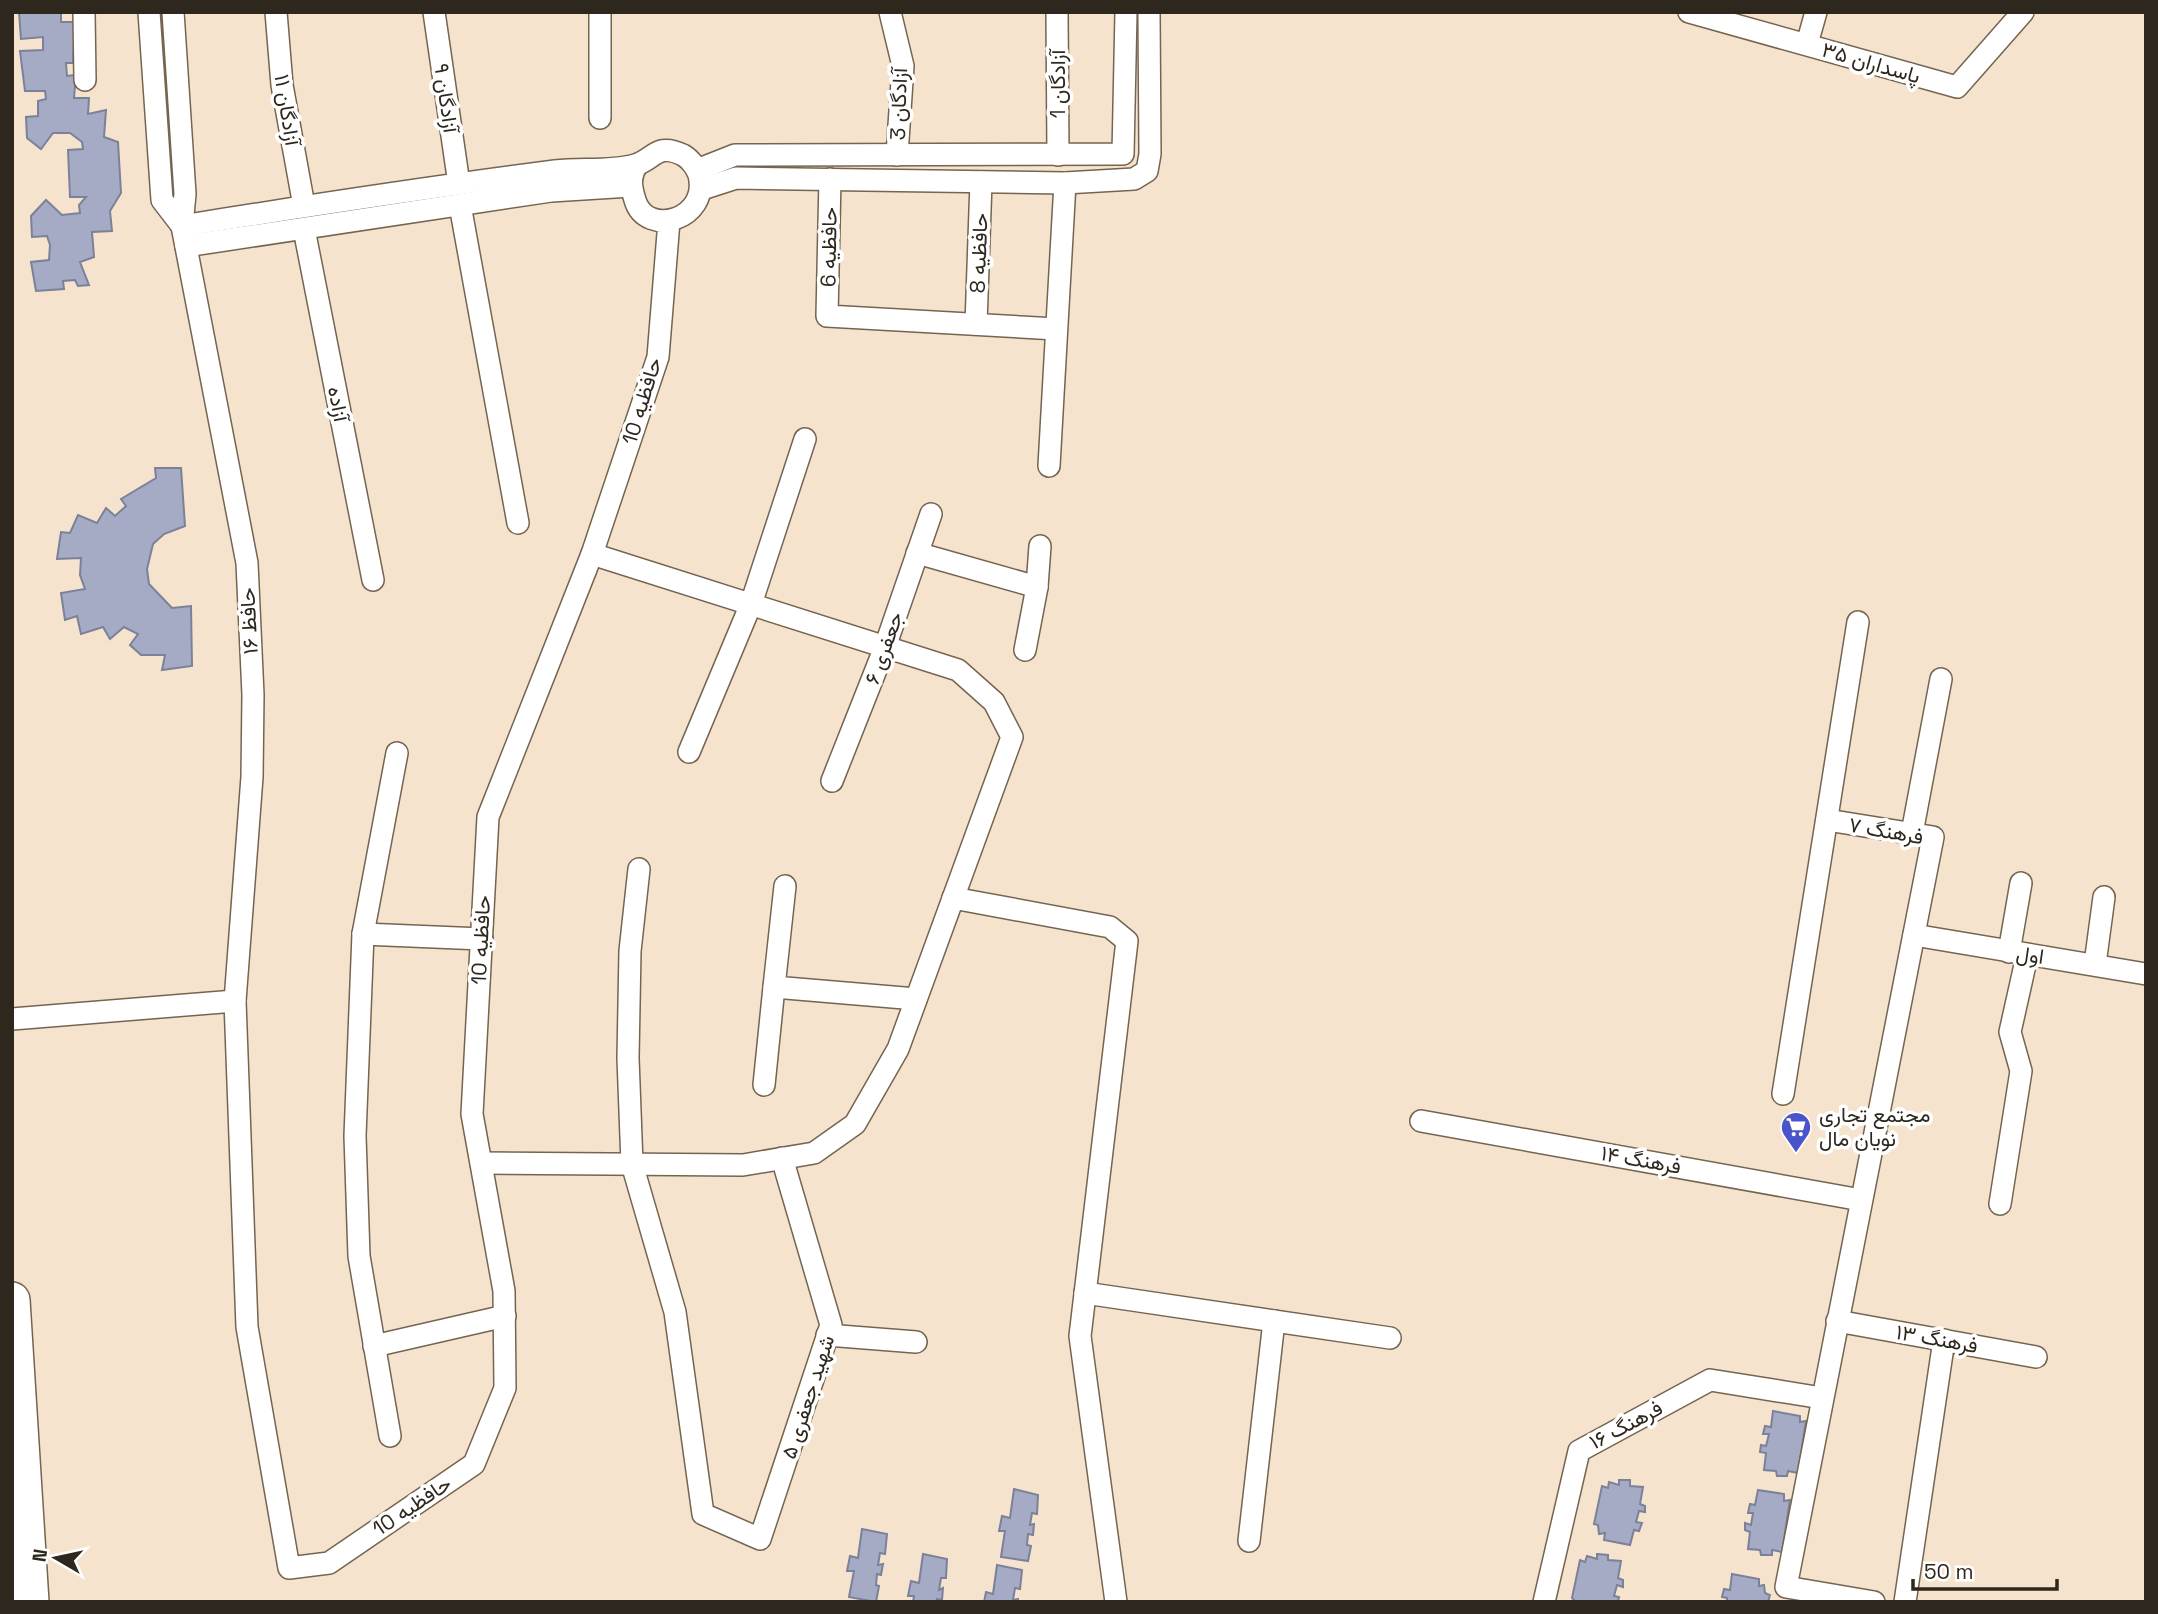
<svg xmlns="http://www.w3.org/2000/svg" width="2158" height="1614" viewBox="0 0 2158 1614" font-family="'Space Grotesk',Vazirmatn,sans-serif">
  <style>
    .building { fill: #a5abc4; stroke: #7b8199; stroke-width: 2 }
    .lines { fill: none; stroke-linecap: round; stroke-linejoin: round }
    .street-casing { stroke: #746450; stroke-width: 24 }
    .primary-casing { stroke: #746450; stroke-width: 38 }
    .street { stroke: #fff; stroke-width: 21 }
    .primary { stroke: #fff; stroke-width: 35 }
    .labels { text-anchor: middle; stroke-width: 7; stroke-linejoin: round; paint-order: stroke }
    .street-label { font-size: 21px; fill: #2e271e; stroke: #fff }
    .poi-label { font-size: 21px; fill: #2e271e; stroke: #fff; text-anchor: start }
  </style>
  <rect width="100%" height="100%" fill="#f6e3cd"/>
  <g class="building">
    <polygon points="19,12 61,12 61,22 75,22 73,63 66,63 67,76 76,75 74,98 89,98 88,114 106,110 104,137 118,142 121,193 110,211 112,231 92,232 94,257 80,262 89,285 78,286 75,280 63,281 64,289 36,291 31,262 49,260 50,245 47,236 32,237 31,216 46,200 62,215 80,213 79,205 86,197 70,197 68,150 83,149 82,142 70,133 53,133 41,149 27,138 26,117 38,116 38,101 46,99 45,91 25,91 20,51 43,50 43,37 21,39"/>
    <polygon points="155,468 181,468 185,526 164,534 153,544 147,569 149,584 172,608 191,606 192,666 162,670 165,655 141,655 130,645 138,634 124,627 110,639 103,627 81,634 77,616 65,620 61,593 85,589 80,575 81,558 57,559 61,532 70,533 78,515 97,523 106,508 115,516 126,506 121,499 156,478"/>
    <polygon points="1773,1411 1800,1416 1800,1422 1806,1421 1798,1473 1788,1471 1787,1476 1777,1476 1776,1471 1764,1470 1766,1453 1760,1452 1761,1445 1766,1446 1769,1434 1763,1434 1765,1426 1771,1427"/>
    <polygon points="1619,1480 1630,1480 1630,1486 1643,1487 1640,1504 1645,1506 1645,1512 1639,1511 1636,1522 1642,1523 1639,1531 1634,1530 1630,1545 1604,1540 1605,1533 1599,1534 1598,1525 1594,1524 1602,1486 1608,1488 1609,1482 1619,1485"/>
    <polygon points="1014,1489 1038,1495 1037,1514 1032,1513 1030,1525 1034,1524 1033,1535 1028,1534 1027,1545 1031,1546 1028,1561 1001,1557 1005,1531 999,1531 1002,1516 1010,1518"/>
    <polygon points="1758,1490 1784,1494 1784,1501 1790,1500 1782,1552 1772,1550 1772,1555 1761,1555 1760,1550 1748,1549 1750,1532 1745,1530 1745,1523 1751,1525 1753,1513 1748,1513 1750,1504 1755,1505"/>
    <polygon points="862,1529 887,1534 885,1554 880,1553 878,1565 883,1564 881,1575 877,1574 876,1585 879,1586 876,1602 849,1597 854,1571 847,1571 850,1556 858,1558"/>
    <polygon points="923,1554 947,1559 946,1578 941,1578 939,1590 943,1588 942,1600 937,1599 937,1602 913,1602 914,1596 908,1596 911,1581 919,1583"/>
    <polygon points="1597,1554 1608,1555 1608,1560 1621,1561 1618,1578 1623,1580 1623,1587 1617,1585 1614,1596 1619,1597 1618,1602 1576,1602 1572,1598 1580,1560 1585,1562 1587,1556 1597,1559"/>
    <polygon points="997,1565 1022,1570 1020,1589 1015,1588 1013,1600 1018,1599 1018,1602 984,1602 986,1592 993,1594"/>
    <polygon points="1732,1574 1759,1579 1759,1586 1764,1585 1765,1593 1770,1595 1768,1602 1727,1602 1727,1598 1722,1597 1724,1589 1730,1590"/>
  </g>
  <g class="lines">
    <g class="street-casing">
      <g id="street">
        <polyline points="84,12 85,80"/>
        <polyline points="149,12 162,200 182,226 185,194 173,12"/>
        <polyline points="276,12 282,85 304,206"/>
        <polyline points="434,12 459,184"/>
        <polyline points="600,12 600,118"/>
        <polyline points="890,12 903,66 897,155"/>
        <polyline points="1057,12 1058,155"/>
        <polyline points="1689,12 1957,87 2023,12"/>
        <polyline points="1807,44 1816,12"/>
        <path d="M 637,165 C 629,177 631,187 635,200 C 646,238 710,220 699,175 C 697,168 690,159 683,155 C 656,142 654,160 635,165 C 610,172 581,168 555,171 C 431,187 306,206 182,226 L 247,563 L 253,695 L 252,777 L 235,1001 L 247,1327 L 289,1568 L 329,1563 L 474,1464 L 505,1388 L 504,1291 L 472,1114 L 488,817 L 592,554 L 658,357 L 669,221"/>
        <polyline points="697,170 735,155 1123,154 1126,12"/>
        <polyline points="830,179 827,316 1056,329"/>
        <polyline points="702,189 736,178 1065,183 1134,179 1147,171 1150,154 1149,12"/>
        <polyline points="460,205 518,523"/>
        <polyline points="304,229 373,580"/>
        <polyline points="186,246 551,191 631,186"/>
        <polyline points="976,324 981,182"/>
        <polyline points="1049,466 1065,183"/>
        <polyline points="917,553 1037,587"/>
        <polyline points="1025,650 1037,587 1040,546"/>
        <polyline points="689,752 751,604 805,439"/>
        <polyline points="832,781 885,647 931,514"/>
        <polyline points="1827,820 1933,837 1786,1587 1874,1602"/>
        <polyline points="1912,833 1941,679"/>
        <polyline points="639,869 630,951 628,1058 632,1164 675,1312 703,1514 760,1539 831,1325 782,1158"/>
        <polyline points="785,886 774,987 916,999"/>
        <polyline points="953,898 1110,927 1127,941 1080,1336 1116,1602"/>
        <polyline points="363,934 482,939"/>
        <polyline points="1914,935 2146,974"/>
        <polyline points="2009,952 2021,883"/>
        <polyline points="2095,964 2104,897"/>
        <polyline points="12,1019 235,1001"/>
        <polyline points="764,1085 774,987"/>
        <polyline points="1783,1094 1858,622"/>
        <polyline points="1421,1121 1861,1200"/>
        <polyline points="481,1163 743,1165 814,1153 855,1124 898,1049 1012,737 994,702 958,670 592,554"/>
        <polyline points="2000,1204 2021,1071 2010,1032 2027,956"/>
        <polyline points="1085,1293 1390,1338"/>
        <polyline points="1837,1321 2036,1357"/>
        <polyline points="827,1335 916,1342"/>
        <polyline points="374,1346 505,1316"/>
        <polyline points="390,1436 359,1256 355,1136 363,934 397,753"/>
        <polyline points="1249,1541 1274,1321"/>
        <polyline points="1544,1602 1579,1451 1710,1380 1822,1398"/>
        <polyline points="1905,1602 1944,1340"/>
      </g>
    </g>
    <g class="primary-casing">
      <polyline id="primary" points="12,1300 31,1602"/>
    </g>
    <use href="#street" class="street"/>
    <use href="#primary" class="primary"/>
  </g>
  <defs>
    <g id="supermarket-pin" transform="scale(1.575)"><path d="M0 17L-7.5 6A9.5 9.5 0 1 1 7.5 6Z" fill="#4954ca" stroke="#fff"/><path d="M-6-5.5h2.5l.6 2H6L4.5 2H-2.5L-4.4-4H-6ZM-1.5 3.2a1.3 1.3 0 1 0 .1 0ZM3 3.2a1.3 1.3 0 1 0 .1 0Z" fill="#fff"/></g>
  </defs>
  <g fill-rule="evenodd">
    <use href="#supermarket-pin" x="1796" y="1127"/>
  </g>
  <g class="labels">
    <g class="street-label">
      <text transform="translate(1871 63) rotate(16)" y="7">پاسداران ۳۵</text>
      <text transform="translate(1058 84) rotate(-90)" y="7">آزادگان 1</text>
      <text transform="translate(446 98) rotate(82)" y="7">آزادگان ۹</text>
      <text transform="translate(899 104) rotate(-88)" y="7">آزادگان 3</text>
      <text transform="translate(287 110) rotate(81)" y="7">آزادگان ۱۱</text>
      <text transform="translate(829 247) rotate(-89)" y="7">حافظیه 6</text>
      <text transform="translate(979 253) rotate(-88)" y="7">حافظیه 8</text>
      <text transform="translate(642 401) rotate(-73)" y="7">حافظیه 10</text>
      <text transform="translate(338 404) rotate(79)" y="7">آزاده</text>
      <text transform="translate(249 621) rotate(-93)" y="7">حافظ ۱۶</text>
      <text transform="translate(884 648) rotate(-70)" y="7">جعفری ۶</text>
      <text transform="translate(1886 831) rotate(10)" y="7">فرهنگ ۷</text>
      <text transform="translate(481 940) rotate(-87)" y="7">حافظیه 10</text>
      <text transform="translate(2030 955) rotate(8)" y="7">اول</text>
      <text transform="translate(1641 1160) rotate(10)" y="7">فرهنگ ۱۴</text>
      <text transform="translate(1937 1339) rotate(10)" y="7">فرهنگ ۱۳</text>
      <text transform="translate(808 1397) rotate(-72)" y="7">شهید جعفری ۵</text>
      <text transform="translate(1626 1425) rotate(-28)" y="7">فرهنگ ۱۶</text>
      <text transform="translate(412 1506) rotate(-34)" y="7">حافظیه 10</text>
    </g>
    <g class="poi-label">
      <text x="1819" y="1122">مجتمع تجاری<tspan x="1819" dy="24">نویان مال</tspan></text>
    </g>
  </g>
  <rect width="2158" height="1614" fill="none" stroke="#2e271e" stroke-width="28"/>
  <g transform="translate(56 1558) rotate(279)" stroke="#ffffff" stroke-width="5" paint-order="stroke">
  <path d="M0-5L12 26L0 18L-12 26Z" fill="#2e271e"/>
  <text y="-10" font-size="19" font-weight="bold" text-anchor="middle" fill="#2e271e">N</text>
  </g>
  <path d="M1913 1579v10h144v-10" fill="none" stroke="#2e271e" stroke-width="3.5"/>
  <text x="1924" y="1579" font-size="21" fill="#2e271e" stroke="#ffffff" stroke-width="5" paint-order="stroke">50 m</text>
</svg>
